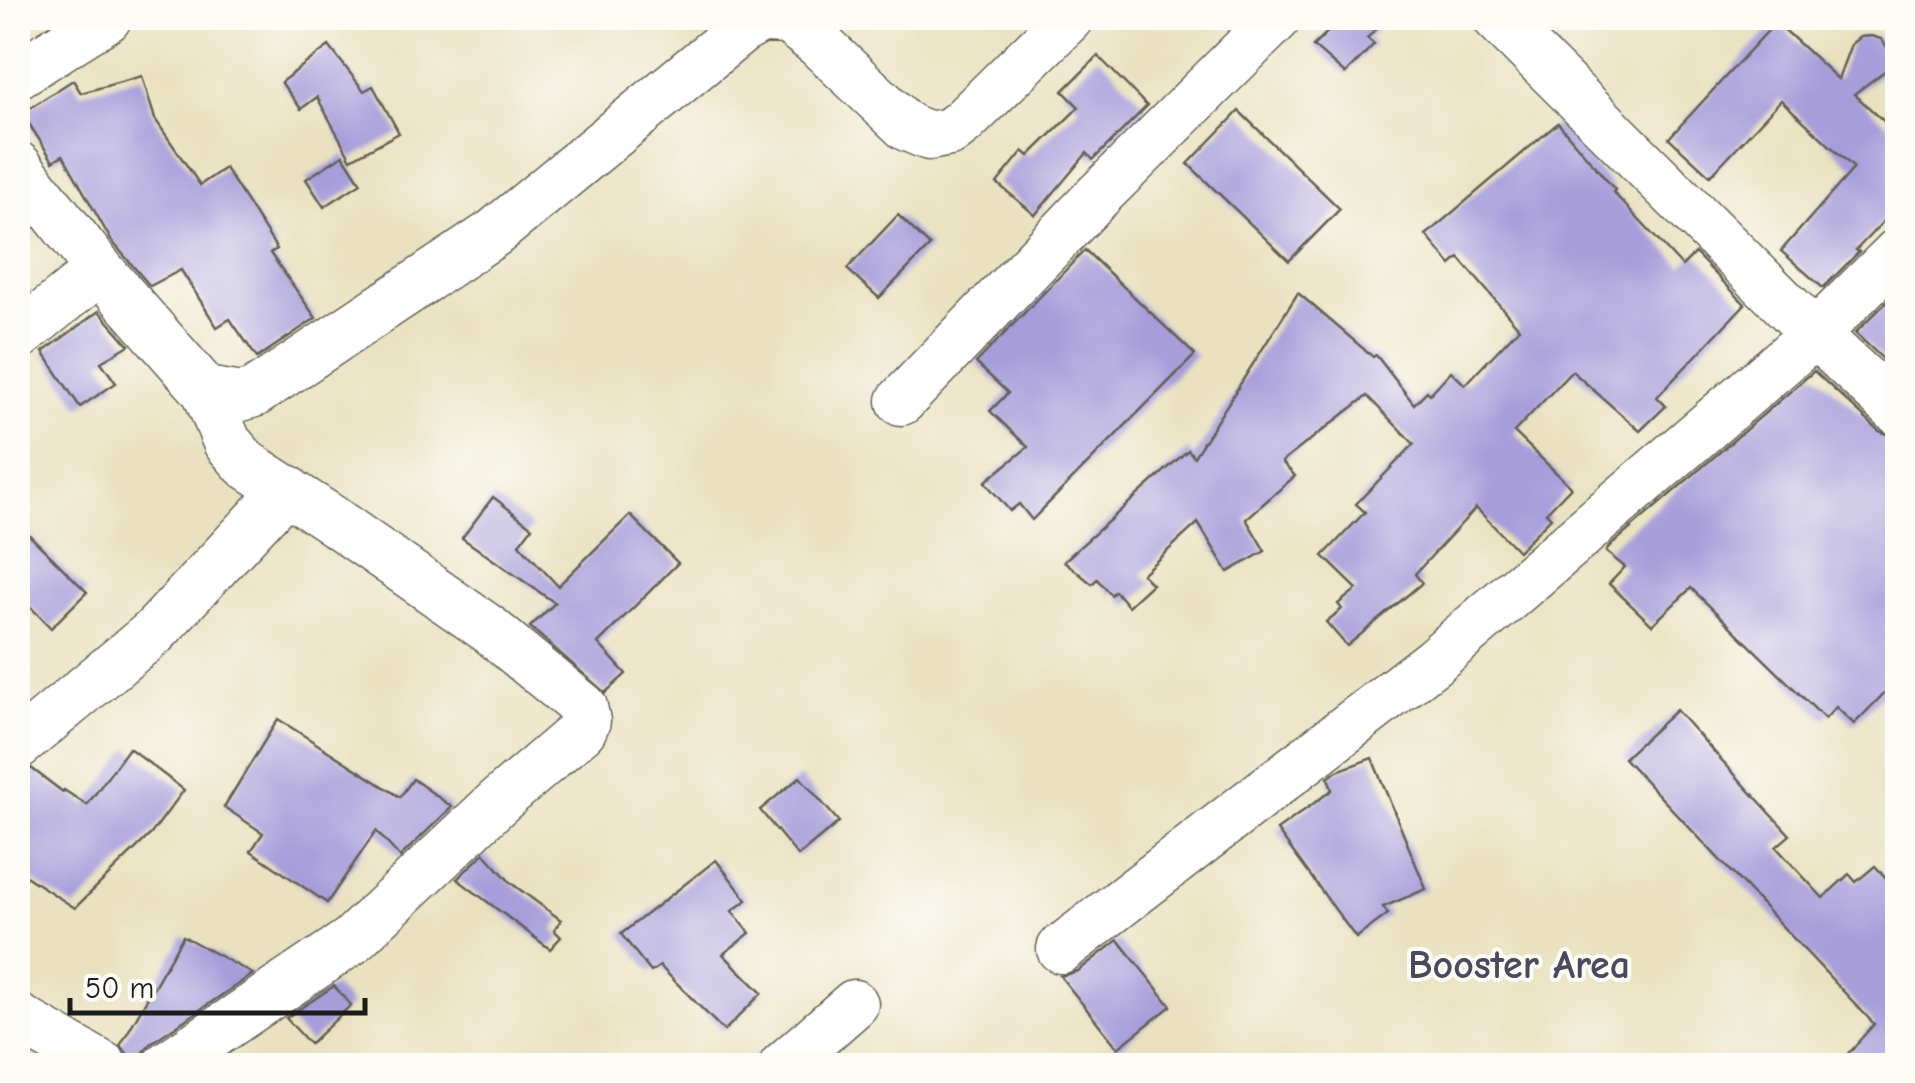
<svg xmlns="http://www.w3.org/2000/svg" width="1915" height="1083" viewBox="0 0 1915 1083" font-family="'Comic Neue',sans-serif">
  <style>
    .building { fill: #a69dda }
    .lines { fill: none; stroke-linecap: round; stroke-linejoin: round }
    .minor-casing { stroke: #646155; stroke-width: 51 }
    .minor { stroke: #fff; stroke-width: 48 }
    .labels { text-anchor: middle; stroke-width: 8; stroke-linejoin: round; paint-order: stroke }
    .quarter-label { font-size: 40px; font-weight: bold; fill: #4c495e; stroke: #fdfcf7 }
  </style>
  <rect width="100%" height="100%" fill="#fdfcf7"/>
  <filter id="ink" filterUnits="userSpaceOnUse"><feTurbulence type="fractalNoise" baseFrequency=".01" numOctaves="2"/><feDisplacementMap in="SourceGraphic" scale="20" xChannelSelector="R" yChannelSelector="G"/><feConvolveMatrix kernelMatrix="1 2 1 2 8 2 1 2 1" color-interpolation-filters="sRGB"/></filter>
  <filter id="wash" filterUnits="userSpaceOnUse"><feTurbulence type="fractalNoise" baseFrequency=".0048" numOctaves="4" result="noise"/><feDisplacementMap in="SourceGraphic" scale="40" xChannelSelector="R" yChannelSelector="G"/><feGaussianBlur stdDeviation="2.25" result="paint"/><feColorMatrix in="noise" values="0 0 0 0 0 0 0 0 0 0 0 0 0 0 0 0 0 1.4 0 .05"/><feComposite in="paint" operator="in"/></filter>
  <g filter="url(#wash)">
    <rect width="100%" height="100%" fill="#e9e1bf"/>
    <g id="blocks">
      <g class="building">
        <polygon points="1342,18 1387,18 1367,38 1374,44 1345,74 1313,46"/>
        <polygon points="1776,22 1838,79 1851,44 1860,37 1871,36 1881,39 1888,48 1890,59 1886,70 1854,94 1898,134 1898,206 1856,250 1859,252 1823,288 1781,251 1854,168 1781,100 1710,176 1669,138"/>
        <polygon points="329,46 364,91 373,86 399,133 351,159 317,97 301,109 281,82"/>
        <polygon points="1098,56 1147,106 1093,160 1087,153 1035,215 997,183 1023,151 1029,156 1079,107 1063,91"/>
        <polygon points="142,76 155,119 200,185 225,168 277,249 270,253 316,318 257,358 230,319 217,327 181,270 150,286 111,240 63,155 53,161 22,113 73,80 81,93"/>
        <polygon points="1239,111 1340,209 1289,261 1188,164"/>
        <polygon points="1558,123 1615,190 1613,192 1682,266 1695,253 1745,304 1657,397 1666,406 1640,431 1572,371 1514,432 1571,487 1546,513 1551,518 1518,551 1476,508 1415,574 1422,583 1347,646 1326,622 1342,609 1338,604 1357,589 1323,556 1365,512 1356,504 1414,444 1367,396 1282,462 1295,476 1246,519 1265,551 1228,572 1198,523 1142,574 1152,584 1128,606 1115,591 1111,595 1097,579 1092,584 1064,561 1188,450 1194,457 1298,293 1373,357 1376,355 1414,404 1427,391 1430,394 1451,371 1465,385 1519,328 1459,258 1451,265 1426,235"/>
        <polygon points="343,155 361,183 324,207 306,179"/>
        <polygon points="898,215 930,246 879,298 847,269"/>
        <polygon points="1085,250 1195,355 1032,520 1019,504 1010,511 985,482 1028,447 990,411 1008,393 976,363"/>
        <polygon points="1898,291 1898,373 1855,333"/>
        <polygon points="99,311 129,345 101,362 116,383 80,407 43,352"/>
        <polygon points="1814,371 1879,431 1898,438 1898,679 1854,724 1836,707 1825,719 1691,588 1652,625 1609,584 1625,567 1606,552 1609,547"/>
        <polygon points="493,497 532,527 519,544 558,586 630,515 678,563 598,643 626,674 605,693 530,627 555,603 462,538"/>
        <polygon points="18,524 87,592 51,628 18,594"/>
        <polygon points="1676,710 1790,835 1776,847 1823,898 1849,874 1856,882 1875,866 1898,891 1898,1052 1885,1066 1837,1066 1874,1024 1624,758"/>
        <polygon points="278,719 400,797 413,779 452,807 400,857 376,831 327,903 251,851 263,833 224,807"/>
        <polygon points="129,748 184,790 151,834 75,908 18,871 18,772 31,768 63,792 64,790 87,805"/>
        <polygon points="1372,758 1426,889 1383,907 1388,914 1356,938 1277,830 1332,790 1328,778 1337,771"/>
        <polygon points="800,777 839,822 798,856 760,810"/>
        <polygon points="484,853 511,883 561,920 554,930 561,937 550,949 457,879"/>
        <polygon points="716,860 747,900 732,911 750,933 723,954 762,993 724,1031 660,966 651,972 621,934"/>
        <polygon points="183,936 253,974 151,1043 142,1053 139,1066 130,1066 127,1053 120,1046"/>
        <polygon points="1118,940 1171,1006 1118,1048 1060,976 1078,971"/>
        <polygon points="334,986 351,1005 310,1044 286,1018"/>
      </g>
    </g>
  </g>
  <g filter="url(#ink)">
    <use href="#blocks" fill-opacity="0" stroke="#646155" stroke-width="2.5"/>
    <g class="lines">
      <g class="minor-casing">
        <g id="minor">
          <polyline points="1497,18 1815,334 1898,411"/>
          <polyline points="18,74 107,18"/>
          <polyline points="18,166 100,270 206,391 241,397 254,393 494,233 741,30 761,19 788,20 818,43 907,127 929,136 950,132 963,122 1069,18"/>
          <polyline points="18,336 100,270"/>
          <polyline points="901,401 1099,195 1277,18"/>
          <polyline points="18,745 154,632 287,489"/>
          <polyline points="1061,949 1433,662 1815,334 1898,252"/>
          <polyline points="18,1018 103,1066"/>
          <polyline points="166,1066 351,941 498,802 582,730 586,721 583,707 490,630 328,517 246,464 227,442 206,391"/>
          <polyline points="783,1066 854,1004"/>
        </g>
      </g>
      <use href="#minor" class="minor"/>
    </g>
  </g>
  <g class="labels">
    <g class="quarter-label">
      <text x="1519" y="978">Booster Area</text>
    </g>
  </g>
  <rect width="1915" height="1083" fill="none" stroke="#fdfcf7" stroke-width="60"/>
  <path d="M70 998v15h295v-15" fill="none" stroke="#1c1c1c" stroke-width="5"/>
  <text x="85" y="998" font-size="30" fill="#1c1c1c" stroke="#fdfcf7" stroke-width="8" paint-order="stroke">50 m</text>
</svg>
